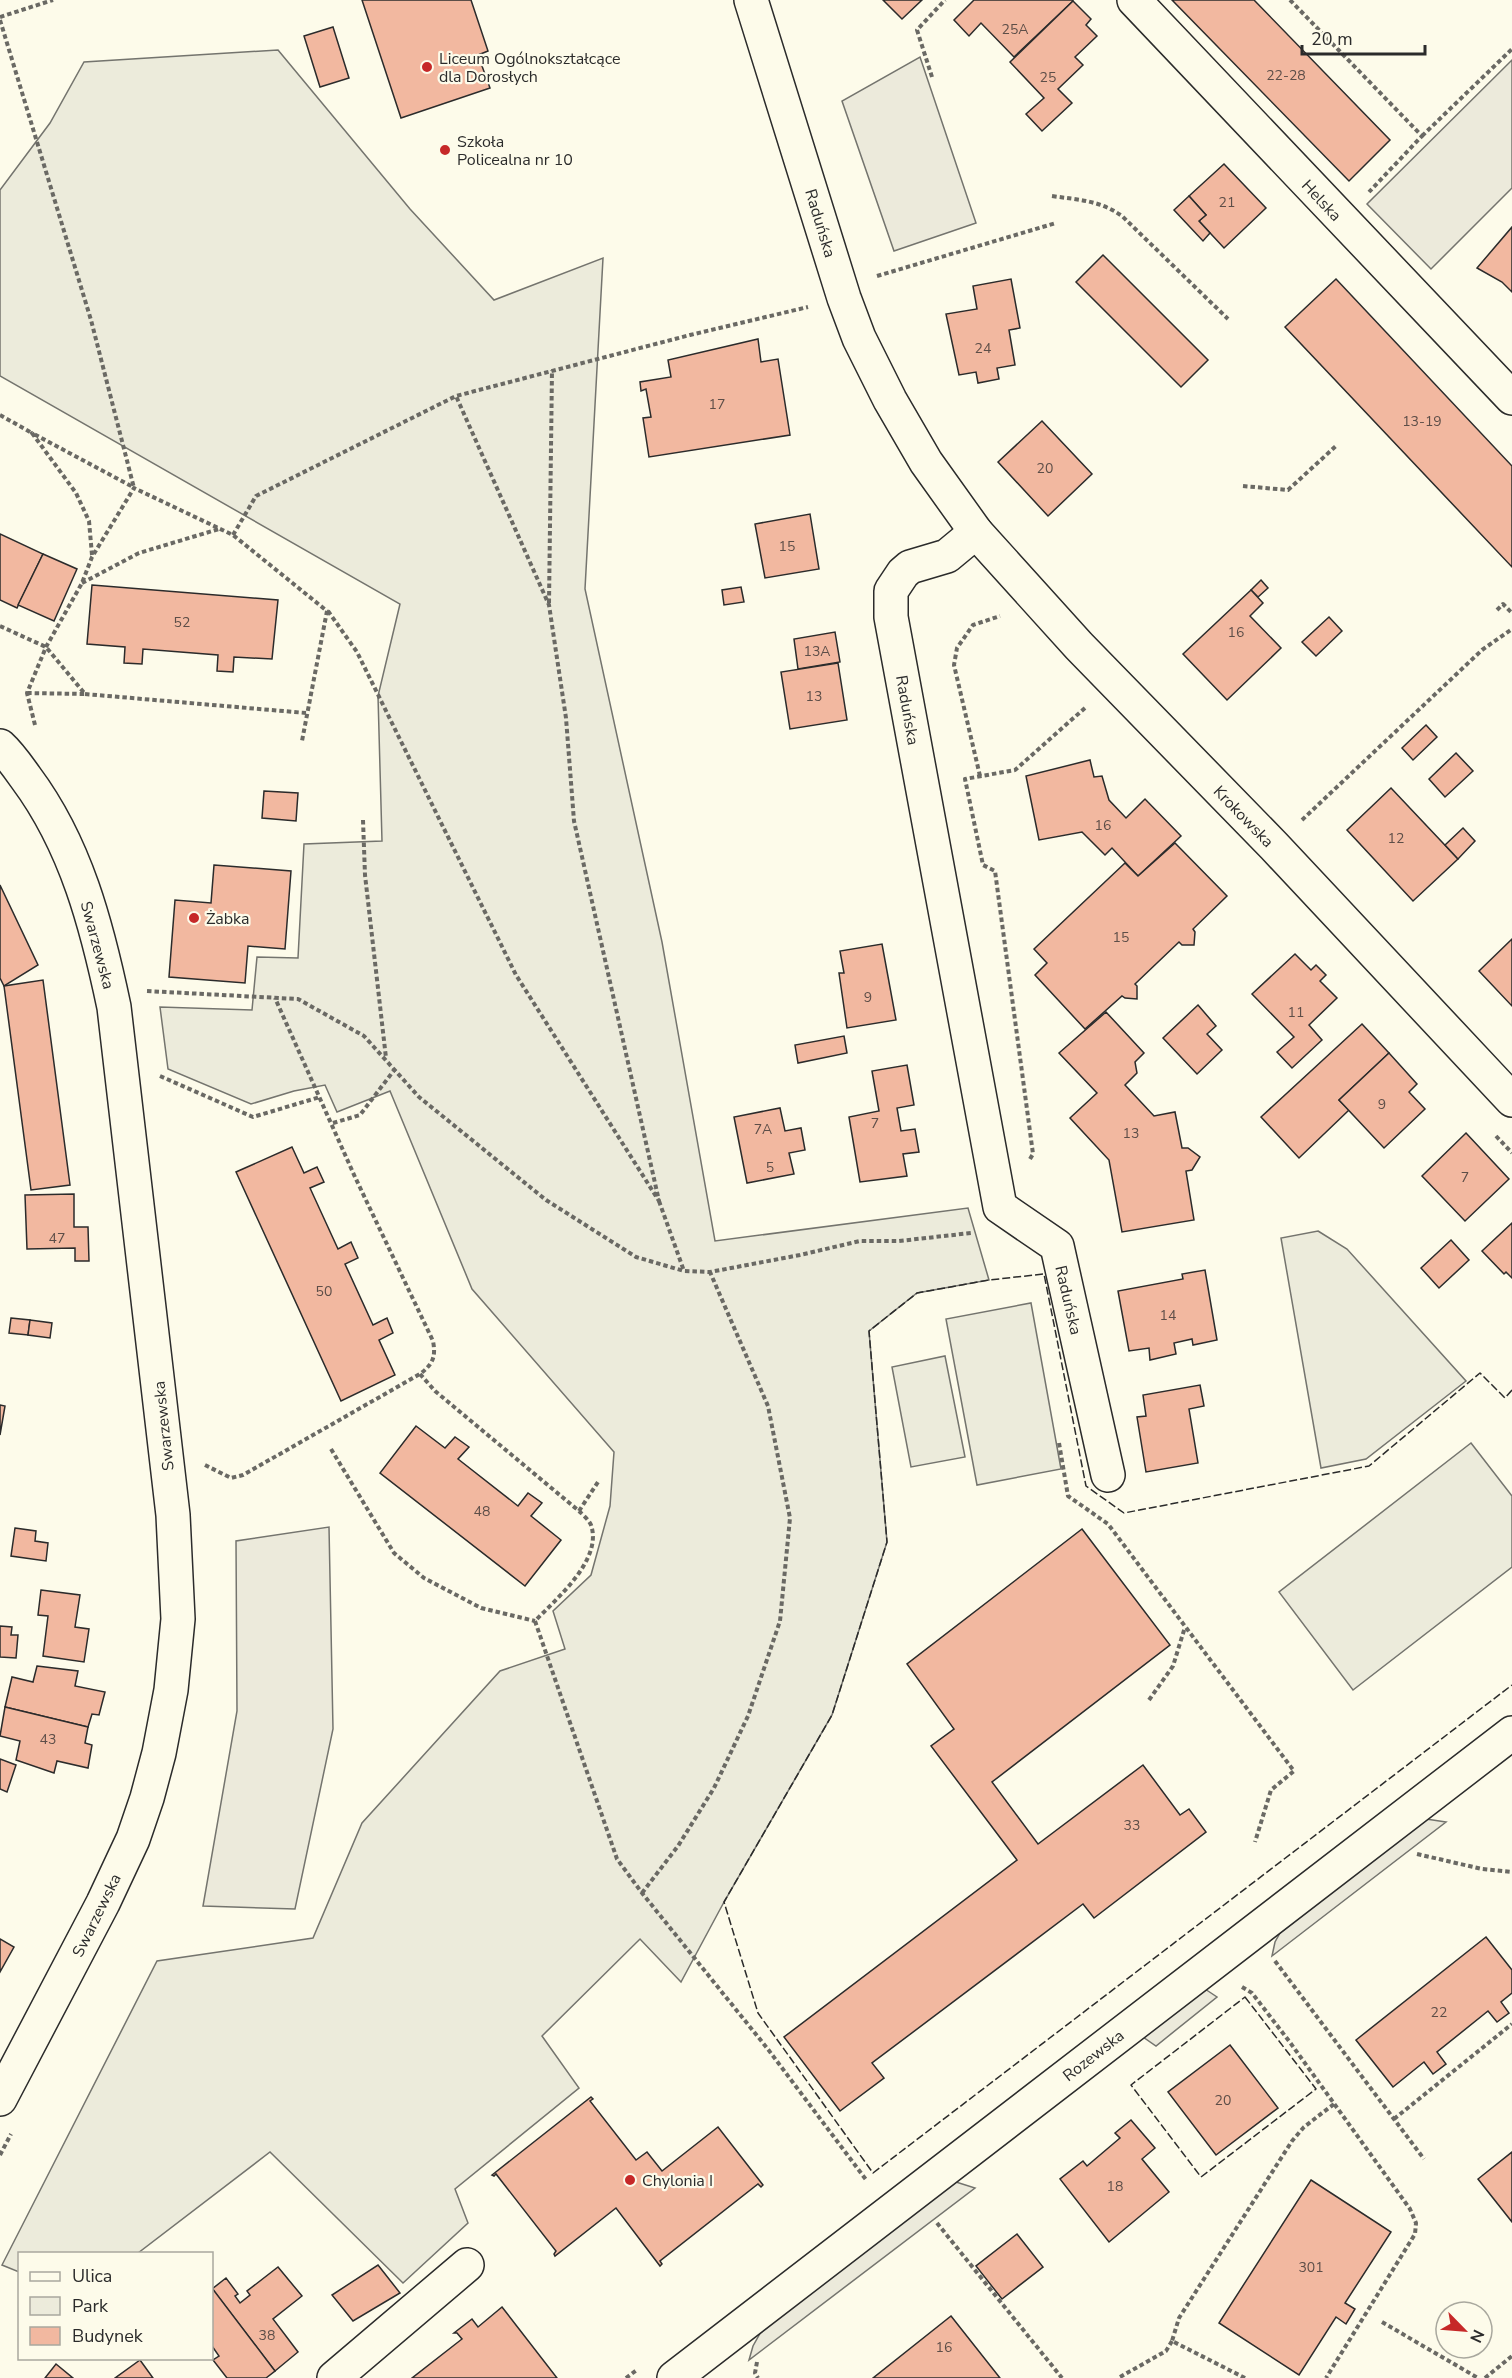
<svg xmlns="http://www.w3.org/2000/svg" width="1512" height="2378" viewBox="0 0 1512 2378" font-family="'Nunito Sans',sans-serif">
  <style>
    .green { fill: #ecebdb; stroke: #74746e; stroke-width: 1.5 }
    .parking { fill: #eceadb; stroke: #74746e; stroke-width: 1.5 }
    .building { fill: #f2b8a0; stroke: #2b2b2b; stroke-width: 1.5 }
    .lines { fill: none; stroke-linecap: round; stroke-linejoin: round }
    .minor-casing { stroke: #2b2b2b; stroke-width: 36 }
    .path { stroke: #6a6964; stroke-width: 4; stroke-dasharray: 4.5 3; stroke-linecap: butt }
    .minor { stroke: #fdfbea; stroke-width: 33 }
    .fence { stroke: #2b2b2b; stroke-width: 1.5; stroke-dasharray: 8 3; stroke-linecap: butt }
    .poi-dot { fill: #c62828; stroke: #fdfbea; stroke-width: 2 }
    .labels { text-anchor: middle; stroke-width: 4.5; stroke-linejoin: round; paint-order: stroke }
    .number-label { font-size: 14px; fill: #5d4e48 }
    .poi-label { font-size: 16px; fill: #2b2b2b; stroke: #fdfbea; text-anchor: start }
    .street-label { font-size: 16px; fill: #2b2b2b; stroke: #fdfbea }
  </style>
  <rect width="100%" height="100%" fill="#fdfbea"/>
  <g class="green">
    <polygon points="278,50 410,209 494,300 603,258 585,589 662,942 715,1241 968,1208 989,1280 917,1293 869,1331 887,1542 832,1715 724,1902 681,1982 640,1939 542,2036 579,2088 455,2189 468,2223 403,2283 270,2152 138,2253 20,2254 19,2272 2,2265 157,1961 313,1938 362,1823 500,1671 565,1649 553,1611 591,1575 610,1506 614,1452 472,1289 390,1091 337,1112 325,1085 294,1091 251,1104 168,1069 160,1007 252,1010 257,957 298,958 304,844 382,841 378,696 400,604 0,376 0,190 50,123 84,62"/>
    <polygon points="1318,1231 1347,1249 1466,1381 1366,1459 1321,1468 1281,1238"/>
    <polygon points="1031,1303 1061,1469 977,1485 946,1319"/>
    <polygon points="945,1356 965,1457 911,1467 892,1367"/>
    <polygon points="1471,1443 1512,1496 1512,1567 1353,1690 1279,1592"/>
  </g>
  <g class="parking">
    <polygon points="920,57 976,223 894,251 842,101"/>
    <polygon points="1512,60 1512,188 1431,269 1367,204"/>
    <polygon points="329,1527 333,1729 295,1909 203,1906 237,1711 236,1541"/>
    <polygon points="1426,1819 1446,1822 1272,1956 1275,1942 1280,1933"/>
    <polygon points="1205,1989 1217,1997 1156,2046 1143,2037"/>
    <polygon points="956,2182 975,2188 749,2360 753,2346 762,2330"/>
  </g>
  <g class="building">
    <polygon points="362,0 471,0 488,51 478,55 490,88 401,118"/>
    <polygon points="883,0 922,0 902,19"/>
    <polygon points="974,0 1072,0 1073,1 1014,57 981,23 969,36 954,20"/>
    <polygon points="1172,0 1254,0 1390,140 1349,181"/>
    <polygon points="1073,1 1091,19 1086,25 1097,36 1075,57 1083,65 1058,89 1072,103 1042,131 1026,114 1044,98 1010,62"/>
    <polygon points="333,27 349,78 320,87 304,36"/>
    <polygon points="1224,164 1266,208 1224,248 1199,221 1206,215 1189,196"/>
    <polygon points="1189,196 1206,215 1199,221 1210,233 1203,241 1174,210"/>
    <polygon points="1512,227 1512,292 1502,282 1477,268"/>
    <polygon points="1103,255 1208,360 1181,387 1076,282"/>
    <polygon points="1011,279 1020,328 1009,330 1015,365 997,368 999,379 978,383 976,372 959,375 946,314 977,309 973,286"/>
    <polygon points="1336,279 1512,466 1512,567 1285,327"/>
    <polygon points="758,339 761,362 778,359 790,435 649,457 643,418 651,417 646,389 641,391 640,382 671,377 668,360"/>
    <polygon points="1042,421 1092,474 1048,516 998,462"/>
    <polygon points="810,514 819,569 765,578 755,524"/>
    <polygon points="0,534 43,554 17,608 0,600"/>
    <polygon points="43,554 77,569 54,621 18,605"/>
    <polygon points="1261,580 1268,588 1258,597 1251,590"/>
    <polygon points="92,585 278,600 272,659 234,657 233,672 217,671 218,655 143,649 142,664 124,663 125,647 87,644"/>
    <polygon points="741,587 744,602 724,605 722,590"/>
    <polygon points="1251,590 1263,603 1250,616 1281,648 1227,700 1183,654"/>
    <polygon points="1329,617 1342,631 1316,656 1302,642"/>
    <polygon points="835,632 840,662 798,669 794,639"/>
    <polygon points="838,663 847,720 790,729 781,672"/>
    <polygon points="1426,725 1437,737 1413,760 1402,748"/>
    <polygon points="1456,753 1473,771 1445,797 1429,779"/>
    <polygon points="1090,760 1094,777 1102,776 1109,800 1126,818 1145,799 1181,836 1138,876 1112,848 1105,855 1082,832 1039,840 1026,776"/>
    <polygon points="1391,788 1458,859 1413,901 1347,830"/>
    <polygon points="264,791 298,793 296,821 262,818"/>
    <polygon points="1463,828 1475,841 1458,859 1445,845"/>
    <polygon points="1175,843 1227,896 1193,929 1195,932 1194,945 1182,945 1179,942 1135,984 1137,986 1137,999 1125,998 1122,996 1085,1029 1035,975 1047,963 1034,949 1125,863 1138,876"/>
    <polygon points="214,865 291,871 285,949 248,946 245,983 169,977 175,900 211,903"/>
    <polygon points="0,885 38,965 4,986 0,978"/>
    <polygon points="1512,939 1512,1006 1479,971"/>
    <polygon points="882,944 896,1020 847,1028 839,973 844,973 840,951"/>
    <polygon points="1295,954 1311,970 1316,965 1326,975 1320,981 1337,998 1309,1025 1322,1040 1292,1068 1277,1052 1294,1037 1252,994"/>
    <polygon points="43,980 70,1185 31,1190 4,986"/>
    <polygon points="1198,1005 1216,1026 1207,1034 1222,1050 1197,1074 1163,1038"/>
    <polygon points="1106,1012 1144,1053 1135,1062 1137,1073 1125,1085 1154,1116 1175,1112 1182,1148 1188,1148 1200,1157 1192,1170 1186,1171 1194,1220 1122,1232 1109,1160 1070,1118 1097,1093 1059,1053"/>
    <polygon points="1362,1024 1389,1053 1339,1100 1349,1110 1299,1158 1261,1117"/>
    <polygon points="844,1036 847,1053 798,1063 795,1045"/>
    <polygon points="1389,1053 1417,1084 1409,1092 1425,1109 1384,1148 1339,1100"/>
    <polygon points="907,1065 914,1105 897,1108 901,1131 915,1129 919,1152 903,1154 907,1176 860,1182 849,1117 879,1111 872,1071"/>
    <polygon points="780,1108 785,1131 801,1128 805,1150 789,1153 794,1174 747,1183 734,1117"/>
    <polygon points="1466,1133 1509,1179 1465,1221 1422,1176"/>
    <polygon points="292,1147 304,1173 317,1167 324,1182 310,1188 338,1249 351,1242 358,1258 345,1264 373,1325 387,1318 393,1333 379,1340 395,1375 341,1401 236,1172"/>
    <polygon points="74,1194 74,1227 88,1227 89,1261 75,1261 75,1248 27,1249 25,1195"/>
    <polygon points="1512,1223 1512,1278 1506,1272 1504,1274 1482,1251"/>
    <polygon points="1451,1240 1469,1260 1439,1288 1421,1268"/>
    <polygon points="1205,1270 1217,1340 1193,1345 1192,1339 1174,1343 1176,1354 1150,1360 1149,1348 1129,1351 1118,1291 1183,1279 1182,1274"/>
    <polygon points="11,1318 30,1320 28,1335 9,1333"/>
    <polygon points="30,1320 52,1323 50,1338 28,1335"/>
    <polygon points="1200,1385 1204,1406 1189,1409 1198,1463 1146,1472 1137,1417 1146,1416 1143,1395"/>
    <polygon points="0,1405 5,1406 0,1435"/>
    <polygon points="416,1426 445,1448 455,1437 469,1447 458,1459 518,1506 528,1493 542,1503 531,1516 561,1540 525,1586 380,1473"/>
    <polygon points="15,1528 36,1531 35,1541 48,1543 46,1561 11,1556"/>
    <polygon points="1082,1529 1170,1645 992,1782 1038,1844 1143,1765 1180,1815 1189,1809 1206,1832 1094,1918 1083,1904 872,2063 884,2078 840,2111 784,2037 1017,1860 931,1746 954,1729 907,1664"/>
    <polygon points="41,1590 80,1595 75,1627 89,1629 84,1662 43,1656 48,1616 38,1615"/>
    <polygon points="0,1626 12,1627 11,1635 18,1635 16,1658 0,1657"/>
    <polygon points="37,1666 78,1671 75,1686 105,1692 99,1715 92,1714 88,1727 5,1707 12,1677 33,1682"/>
    <polygon points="5,1707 88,1727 85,1743 92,1745 88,1768 57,1761 54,1773 16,1760 20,1741 0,1736"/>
    <polygon points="0,1759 16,1765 7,1792 0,1789"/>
    <polygon points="1486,1937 1512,1970 1512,1993 1501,2002 1509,2013 1497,2022 1488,2011 1437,2052 1446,2064 1433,2074 1424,2062 1393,2087 1356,2040"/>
    <polygon points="0,1939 14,1947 0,1972"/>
    <polygon points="1230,2045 1278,2108 1216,2155 1168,2092"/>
    <polygon points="591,2097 593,2099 590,2101 636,2160 647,2152 662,2171 718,2127 763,2185 761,2187 758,2184 660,2261 662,2264 660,2266 616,2208 555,2256 554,2254 556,2251 496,2174 494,2176 492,2175"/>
    <polygon points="1131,2120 1155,2148 1142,2159 1169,2192 1109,2242 1060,2179 1083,2161 1087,2166 1120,2138 1115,2133"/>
    <polygon points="1512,2152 1512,2222 1478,2179"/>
    <polygon points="1311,2180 1391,2232 1345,2303 1355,2309 1346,2324 1336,2317 1299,2375 1219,2323"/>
    <polygon points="1017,2234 1043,2267 1002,2299 976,2266"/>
    <polygon points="378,2265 400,2293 353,2321 332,2295"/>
    <polygon points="278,2267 302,2296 273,2319 298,2352 275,2371 212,2289 226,2278 238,2294 235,2296 240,2303 250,2295 247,2291"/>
    <polygon points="212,2288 275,2371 266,2378 227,2378 213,2360 219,2356 212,2346"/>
    <polygon points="502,2307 557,2378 412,2378 462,2339 457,2333 454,2333 472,2319 478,2327"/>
    <polygon points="951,2316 1000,2378 873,2378"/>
    <polygon points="140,2360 153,2378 115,2378"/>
    <polygon points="56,2364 73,2378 45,2378"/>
  </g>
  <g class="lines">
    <g class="minor-casing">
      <g id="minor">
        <polyline points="751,0 844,298 859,338 890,400 926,462 976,532 1079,646 1274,846 1512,1100"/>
        <polyline points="1134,0 1512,398"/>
        <polyline points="976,532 947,556 910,567 903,573 891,591 891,617 1000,1207 1057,1246 1108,1475"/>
        <path d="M 0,746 C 10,755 18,767 26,778 C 76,845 97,926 114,1007 L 173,1515 L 178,1619 L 171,1690 L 159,1753 L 147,1798 L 133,1839 L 103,1903 L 0,2099"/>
        <polyline points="334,2378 467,2265"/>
        <polyline points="674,2378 1512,1733"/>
      </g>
    </g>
    <g class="path">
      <polyline points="1290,0 1422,136 1369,192"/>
      <polyline points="0,17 53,0"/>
      <polyline points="0,20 91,320 134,488"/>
      <polyline points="932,77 917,30 945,0"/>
      <polyline points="1422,136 1512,49"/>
      <path d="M 1052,196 C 1079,200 1099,200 1122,216 L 1228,319"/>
      <polyline points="877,276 1056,223"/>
      <polyline points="0,415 32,433"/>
      <polyline points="1243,486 1288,490 1337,445"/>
      <polyline points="233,535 256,496 456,396 690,335 808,307"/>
      <polyline points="92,555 89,521 76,493 32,433 133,487"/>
      <polyline points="82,583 139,553 219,529"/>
      <polyline points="549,603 552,370"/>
      <polyline points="1497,610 1503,604 1512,613"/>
      <polyline points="328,611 357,652 516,975 659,1201 574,821 566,718 549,605 456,396"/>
      <polyline points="0,626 46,647 85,694 27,693"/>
      <polyline points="85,694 306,713"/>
      <polyline points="35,725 27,693 46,647 82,583 92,557 134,488 233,535 327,611 302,741"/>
      <polyline points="980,776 954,665 957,648 973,625 1000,616"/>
      <polyline points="363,820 365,875 386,1058"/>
      <polyline points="1302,820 1482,650 1512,629"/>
      <polyline points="147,991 298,999 364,1036 419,1097 546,1200 636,1257 684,1271 710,1272 800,1255 860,1241 899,1241 971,1233"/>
      <polyline points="160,1076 253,1117 320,1097"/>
      <polyline points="333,1123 360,1115 395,1069"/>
      <polyline points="1496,1136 1512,1153"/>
      <polyline points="1030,1159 1033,1154 995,871 983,865 965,779 1015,770 1086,707"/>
      <polyline points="659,1201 684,1271"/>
      <path d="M 420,1374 L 435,1391 L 579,1511 C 583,1515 589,1520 591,1525 C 603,1560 556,1599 535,1621"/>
      <polyline points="1059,1443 1068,1496 1108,1524 1294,1771 1271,1790 1255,1842"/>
      <polyline points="331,1449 394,1553 424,1578 481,1608 535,1621"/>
      <path d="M 205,1465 L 231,1478 L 243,1475 L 420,1374 C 433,1364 436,1357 433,1341 L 355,1177 L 275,998"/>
      <polyline points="579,1511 598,1482"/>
      <polyline points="535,1621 617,1859 642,1893 767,2048 867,2181"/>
      <polyline points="1149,1700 1173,1666 1185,1627"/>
      <polyline points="1417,1854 1482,1869 1512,1872"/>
      <polyline points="642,1893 678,1846 714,1788 748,1716 780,1621 790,1518 768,1406 710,1272"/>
      <polyline points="1275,1961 1424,2159"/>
      <polyline points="1242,1987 1252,1993 1289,2041 1410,2209 1416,2223 1415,2234 1326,2378"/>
      <polyline points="1394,2119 1512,2024"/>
      <polyline points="0,2155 11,2134"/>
      <polyline points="937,2223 1062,2378"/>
      <polyline points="1382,2322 1478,2378"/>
      <polyline points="757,2362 755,2373 758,2378"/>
      <polyline points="1120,2377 1166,2351 1172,2341"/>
      <polyline points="626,2378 638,2369"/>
      <polyline points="1245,2378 1172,2341 1179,2318 1292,2141 1304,2127 1334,2104"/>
      <polyline points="1485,2378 1512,2356"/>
    </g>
    <use href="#minor" class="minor"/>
    <g class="fence">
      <polyline points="1512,1390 1505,1398 1480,1373 1369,1466 1124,1513 1086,1486 1044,1274 989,1280 917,1293 869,1331 887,1542 832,1715 724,1902 758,2013 873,2173 1512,1685"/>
      <polygon points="1245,1997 1316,2089 1201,2177 1131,2085"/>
    </g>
  </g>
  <g class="poi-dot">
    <circle cx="427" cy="67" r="6"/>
    <circle cx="445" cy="150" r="6"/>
    <circle cx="194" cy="918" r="6"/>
    <circle cx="630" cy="2180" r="6"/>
  </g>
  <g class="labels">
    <g class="number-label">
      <text x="1015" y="34">25A</text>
      <text x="1286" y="80">22-28</text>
      <text x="1048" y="82">25</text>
      <text x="1227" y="207">21</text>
      <text x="983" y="353">24</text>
      <text x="717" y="409">17</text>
      <text x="1422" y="426">13-19</text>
      <text x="1045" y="473">20</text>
      <text x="787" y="551">15</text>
      <text x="182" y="627">52</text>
      <text x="1236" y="637">16</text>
      <text x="817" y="656">13A</text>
      <text x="814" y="701">13</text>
      <text x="1103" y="830">16</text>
      <text x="1396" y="843">12</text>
      <text x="1121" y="942">15</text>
      <text x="868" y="1002">9</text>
      <text x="1296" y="1017">11</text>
      <text x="1382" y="1109">9</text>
      <text x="875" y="1128">7</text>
      <text x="763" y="1134">7A</text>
      <text x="1131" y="1138">13</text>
      <text x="770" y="1172">5</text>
      <text x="1465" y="1182">7</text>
      <text x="57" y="1243">47</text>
      <text x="324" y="1296">50</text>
      <text x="1168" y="1320">14</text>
      <text x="482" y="1516">48</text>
      <text x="48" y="1744">43</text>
      <text x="1132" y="1830">33</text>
      <text x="1439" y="2017">22</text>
      <text x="1223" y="2105">20</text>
      <text x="1115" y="2191">18</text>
      <text x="1311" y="2272">301</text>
      <text x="267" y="2340">38</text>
      <text x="944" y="2352">16</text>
    </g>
    <g class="poi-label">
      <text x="439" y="64">Liceum Ogólnokształcące<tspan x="439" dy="18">dla Dorosłych</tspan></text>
      <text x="457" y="147">Szkoła<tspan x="457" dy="18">Policealna nr 10</tspan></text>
      <text x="206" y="924">Żabka</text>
      <text x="642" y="2186">Chylonia I</text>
    </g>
    <g class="street-label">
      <text transform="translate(1322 200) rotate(47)" y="6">Helska</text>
      <text transform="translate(821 223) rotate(73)" y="6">Raduńska</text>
      <text transform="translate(908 710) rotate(80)" y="6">Raduńska</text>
      <text transform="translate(1244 816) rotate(46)" y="6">Krokowska</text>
      <text transform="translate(98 945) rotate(75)" y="6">Swarzewska</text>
      <text transform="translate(1069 1300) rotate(77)" y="6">Raduńska</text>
      <text transform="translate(163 1426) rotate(-96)" y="6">Swarzewska</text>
      <text transform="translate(96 1915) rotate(-64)" y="6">Swarzewska</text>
      <text transform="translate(1093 2055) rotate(-38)" y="6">Rozewska</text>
    </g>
  </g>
  <rect x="18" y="2252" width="195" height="108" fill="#fdfbea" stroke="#a9a89e" stroke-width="1.5"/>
  <rect x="30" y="2272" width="30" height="9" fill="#fdfbea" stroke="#a9a89e" stroke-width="1.5"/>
  <text x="72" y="2282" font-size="18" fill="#2b2b2b">Ulica</text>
  <rect x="30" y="2297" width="30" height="18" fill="#ecebdb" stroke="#a9a89e" stroke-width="1.5"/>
  <text x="72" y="2312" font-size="18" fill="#2b2b2b">Park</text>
  <rect x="30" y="2327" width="30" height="18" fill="#f2b8a0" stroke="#a9a89e" stroke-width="1.5"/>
  <text x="72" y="2342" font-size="18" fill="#2b2b2b">Budynek</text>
  <g transform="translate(1464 2330) rotate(115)"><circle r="28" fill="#fdfbea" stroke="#a9a89e" stroke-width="1.5"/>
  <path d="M0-4.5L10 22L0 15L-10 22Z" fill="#c62828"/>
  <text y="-9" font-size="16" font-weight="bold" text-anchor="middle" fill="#2b2b2b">N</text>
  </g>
  <path d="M1302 45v9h123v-9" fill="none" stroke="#2b2b2b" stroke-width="3"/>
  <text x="1311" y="45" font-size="18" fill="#2b2b2b" stroke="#fdfbea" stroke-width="4.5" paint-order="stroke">20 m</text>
</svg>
